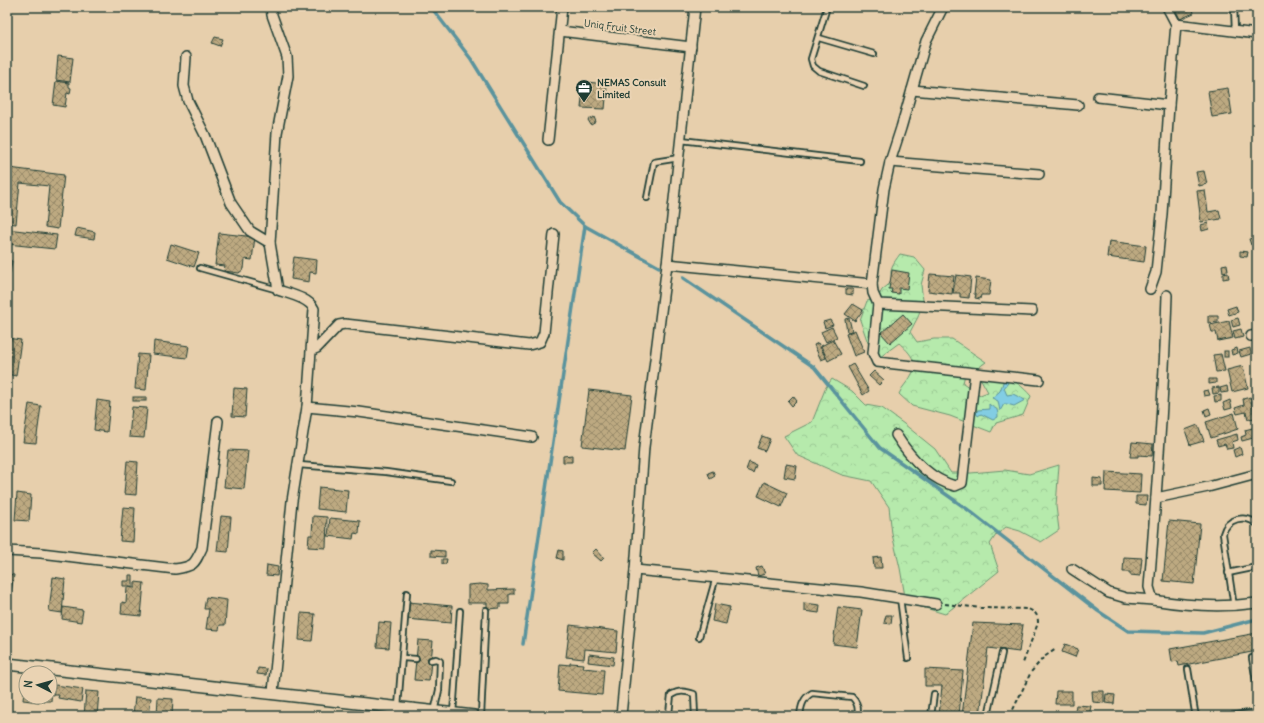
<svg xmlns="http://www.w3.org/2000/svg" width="1264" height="723" viewBox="0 0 1264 723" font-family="Delius,sans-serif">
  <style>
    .forest { fill: url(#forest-crowns); stroke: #6a9470 }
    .water { fill: #82cde3; stroke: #5a939d }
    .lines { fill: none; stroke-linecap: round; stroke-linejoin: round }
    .stream { stroke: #5a939d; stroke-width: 3.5 }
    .building { fill: url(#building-cross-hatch); stroke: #1f3d34 }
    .service-casing { stroke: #1f3d34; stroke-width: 8 }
    .minor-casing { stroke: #1f3d34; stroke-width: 12 }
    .tertiary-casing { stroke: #1f3d34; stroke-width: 14 }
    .path { stroke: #1f3d34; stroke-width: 2; stroke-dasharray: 4 3; stroke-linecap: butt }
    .service { stroke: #ead3b3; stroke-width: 4.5 }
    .minor { stroke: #ead3b3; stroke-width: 9 }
    .tertiary { stroke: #ead3b3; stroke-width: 11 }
    .labels { text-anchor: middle; stroke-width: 4; stroke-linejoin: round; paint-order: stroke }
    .street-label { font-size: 10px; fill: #1f3d34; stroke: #ead3b3 }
    .poi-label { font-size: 10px; font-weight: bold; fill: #1f3d34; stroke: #ead3b3; text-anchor: start }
  </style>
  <defs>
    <pattern id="forest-crowns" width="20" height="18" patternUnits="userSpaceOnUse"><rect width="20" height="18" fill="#b6eaac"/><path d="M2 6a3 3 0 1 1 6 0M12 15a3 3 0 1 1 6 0" fill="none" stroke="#9cca95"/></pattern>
    <pattern id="building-cross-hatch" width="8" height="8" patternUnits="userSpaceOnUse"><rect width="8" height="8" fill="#bda981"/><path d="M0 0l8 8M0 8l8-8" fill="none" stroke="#998b6a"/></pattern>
  </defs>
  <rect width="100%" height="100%" fill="#e7cfac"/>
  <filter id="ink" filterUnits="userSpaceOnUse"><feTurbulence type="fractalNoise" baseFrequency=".025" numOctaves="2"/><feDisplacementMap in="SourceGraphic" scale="8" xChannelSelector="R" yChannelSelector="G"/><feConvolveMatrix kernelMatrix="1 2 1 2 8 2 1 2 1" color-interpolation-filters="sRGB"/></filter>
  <g filter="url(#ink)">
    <g class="forest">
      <path d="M 900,254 L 914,257 L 925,270 L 921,285 L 923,300 L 918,317 L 910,332 L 917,342 L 934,339 L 952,339 L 986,362 L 978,368 L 965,374 L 963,383 L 980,395 L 988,392 L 979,376 C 1006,376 1013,376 1031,396 L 1023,415 L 996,423 L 991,432 L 950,416 L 912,406 L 899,394 C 902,386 910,380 913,372 C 918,360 907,350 899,343 L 880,357 L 868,343 L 860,320 L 867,301 L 877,299 L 882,290 L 893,281 C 888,269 893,264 900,254 Z"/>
      <polygon points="832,379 852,391 866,405 882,408 904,424 935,449 951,473 971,473 1005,470 1029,474 1059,465 1056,506 1059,530 1041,542 1020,531 1006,527 996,535 990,544 999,571 945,614 906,602 900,568 892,534 889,507 871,481 842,475 797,455 784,436 812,422 826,387"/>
    </g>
    <g class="water">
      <polygon points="1004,380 1008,383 1004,388 1007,395 1013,394 1025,400 1014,406 1007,404 1004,404 1000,411 998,401 992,398 1000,391"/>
      <path d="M 989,404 C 995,410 998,406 998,417 L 993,420 L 981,414 L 978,416 L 976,413 L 978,410 L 989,409 Z"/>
    </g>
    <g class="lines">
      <g class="stream">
        <polyline points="431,7 471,59 560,202 585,226 659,267"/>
        <polyline points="683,278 814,367 880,448 967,509 1098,611 1128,631 1203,633 1257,619"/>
        <polyline points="523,644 585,226"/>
      </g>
    </g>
    <g class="building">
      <polygon points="1174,7 1192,7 1194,13 1180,19"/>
      <polygon points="215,37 223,39 220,46 212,43"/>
      <polygon points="58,56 73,58 70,82 56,80"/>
      <polygon points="56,81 69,83 69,87 71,88 70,94 67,93 65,107 53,105"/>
      <polygon points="586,82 596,83 601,84 601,86 607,86 605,109 581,108 583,88 586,88"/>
      <polygon points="1228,88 1232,114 1212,117 1208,91"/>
      <polygon points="594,117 596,122 591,125 588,120"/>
      <polygon points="9,168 64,175 58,229 45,227 49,186 20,183 16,224 7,223 7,183"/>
      <polygon points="1204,171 1207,184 1199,186 1196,172"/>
      <polygon points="1205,190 1208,212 1219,210 1221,219 1201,222 1197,191"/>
      <polygon points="1208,223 1209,229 1202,231 1201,225"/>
      <polygon points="77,228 95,232 94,239 75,236"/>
      <polygon points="7,229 57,235 55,249 7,244"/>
      <polygon points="219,233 255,237 252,260 245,259 244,269 239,273 224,271 225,266 215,265"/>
      <polygon points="1257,237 1257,244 1251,245 1249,239"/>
      <polygon points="1109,241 1146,246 1144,262 1107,257"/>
      <polygon points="171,244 199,253 194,267 167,258"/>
      <polygon points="1240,251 1248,252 1247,257 1240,256"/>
      <polygon points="294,257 317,260 316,273 310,272 309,282 291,279"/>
      <polygon points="7,260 12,261 10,273 7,272"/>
      <polygon points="1227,264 1228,271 1223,272 1222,265"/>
      <polygon points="892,270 909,273 907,289 899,288 899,294 891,293 892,289 889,289"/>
      <polygon points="1228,273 1229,278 1223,279 1223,274"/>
      <polygon points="930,274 954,276 952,294 928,291"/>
      <polygon points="956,275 971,277 969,298 960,297 960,293 953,293"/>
      <polygon points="976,278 991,280 989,295 981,295 980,299 975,298 976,294 974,294"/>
      <polygon points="846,289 853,289 853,295 846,294"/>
      <polygon points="853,304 863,310 855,321 845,314"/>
      <polygon points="1236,306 1238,312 1229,315 1227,309"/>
      <polygon points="903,314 912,324 890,343 881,333"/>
      <polygon points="1208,316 1218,316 1218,322 1208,323"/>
      <polygon points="849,318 852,331 847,332 845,319"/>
      <polygon points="1238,318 1240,325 1233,327 1231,320"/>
      <polygon points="830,320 833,325 825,328 823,322"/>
      <polygon points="1229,321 1233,338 1218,341 1216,332 1212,332 1210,325"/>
      <polygon points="832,327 837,337 826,342 821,332"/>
      <polygon points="1241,329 1243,337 1235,339 1233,331"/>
      <polygon points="855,330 864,352 854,356 846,334"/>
      <polygon points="7,338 21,340 16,376 7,374"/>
      <polygon points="833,340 841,354 828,361 821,346"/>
      <polygon points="154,341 189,346 187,358 153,354"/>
      <polygon points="818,343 826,358 821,360 814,345"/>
      <polygon points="1237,348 1238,353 1232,355 1231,350"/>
      <polygon points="1250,348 1251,354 1241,357 1239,351"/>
      <rect x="1224" y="351" width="4" height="6"/>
      <polygon points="138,354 149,355 146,390 135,389"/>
      <polygon points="1221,354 1225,371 1216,372 1213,355"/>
      <polygon points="853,364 869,391 863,395 848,367"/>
      <polygon points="1243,366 1248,388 1232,392 1227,370"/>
      <polygon points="874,371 884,380 879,385 869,376"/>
      <polygon points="1209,379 1216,379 1216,383 1209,384"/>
      <polygon points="1227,386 1228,392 1221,393 1220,388"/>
      <polygon points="1219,387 1219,393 1213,394 1212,388"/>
      <polygon points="234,388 247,389 245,417 232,416"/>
      <polygon points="589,390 632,395 625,451 582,446"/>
      <polygon points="1208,390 1210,395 1204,396 1203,391"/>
      <polygon points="1221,395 1221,401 1215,402 1214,396"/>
      <polygon points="1257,395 1257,414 1251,397"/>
      <polygon points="793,396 797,401 792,406 788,401"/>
      <rect x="133" y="397" width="13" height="4"/>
      <polygon points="1250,397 1255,418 1248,419 1246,412 1237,414 1235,408 1244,405 1243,399"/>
      <polygon points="97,400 110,402 107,432 94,430"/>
      <polygon points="1230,400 1232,408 1225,410 1223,403"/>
      <polygon points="29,404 41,406 36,443 23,442"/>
      <polygon points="132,407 147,408 144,438 129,437"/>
      <polygon points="1209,408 1211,414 1206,416 1204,410"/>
      <polygon points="1234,413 1238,429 1211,438 1206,422"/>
      <polygon points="1198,425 1204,441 1190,445 1185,430"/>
      <polygon points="1256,427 1257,437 1242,441 1241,437 1246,435 1245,430"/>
      <polygon points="1237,434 1238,440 1232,442 1233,448 1227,449 1225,444 1218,446 1216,440"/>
      <polygon points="762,436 770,439 765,451 757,448"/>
      <polygon points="1132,442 1153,444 1152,456 1138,455 1138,457 1130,457"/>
      <polygon points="1257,442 1257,448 1254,449 1253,443"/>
      <polygon points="1240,447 1242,454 1235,457 1233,450"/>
      <polygon points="228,450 248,451 244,489 224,487"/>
      <polygon points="572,455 572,462 563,462 563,456"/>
      <polygon points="127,461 138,462 136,495 124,494"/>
      <polygon points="749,462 756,465 753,473 746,470"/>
      <polygon points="786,464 797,466 795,479 784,477"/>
      <polygon points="713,471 715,476 710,479 708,473"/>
      <polygon points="1106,472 1141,474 1140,493 1105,491"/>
      <polygon points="1093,478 1102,479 1102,486 1093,486"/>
      <polygon points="764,482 787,493 781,507 758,496"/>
      <polygon points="319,487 348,490 346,512 317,509"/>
      <polygon points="17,493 31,495 29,521 15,520"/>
      <polygon points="1136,496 1147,496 1146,505 1136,504"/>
      <polygon points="123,507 135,508 133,542 120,541"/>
      <polygon points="221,516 231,517 228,552 217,551"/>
      <polygon points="313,516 327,517 326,548 308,547 309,535 312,535"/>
      <polygon points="330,518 360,521 359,534 354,533 353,539 328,536"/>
      <polygon points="1169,521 1200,524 1194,584 1163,581"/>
      <polygon points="596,549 604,558 601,561 592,553"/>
      <polygon points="431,550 445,551 445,557 431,556"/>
      <polygon points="559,550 563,551 563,560 557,558"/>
      <polygon points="881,557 882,568 874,568 873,558"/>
      <polygon points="1124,557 1142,558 1140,576 1130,575 1130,572 1123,572"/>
      <polygon points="442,559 447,559 446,564 442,564"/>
      <polygon points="267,565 278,567 277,576 266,575"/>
      <polygon points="762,566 765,574 758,576 756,568"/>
      <polygon points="7,574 14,575 11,592 7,592"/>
      <polygon points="129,575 133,575 133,586 123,586 123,581 129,581"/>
      <polygon points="53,577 65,579 62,613 49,611"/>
      <polygon points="135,582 144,583 141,616 121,614 122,602 126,603 127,587 135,588"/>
      <polygon points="480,584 488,585 488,590 514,589 514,594 509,594 509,604 500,604 500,608 487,609 487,603 468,603 468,585"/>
      <polygon points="206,597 227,600 225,625 220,625 219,630 206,629 209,609 204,609"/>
      <polygon points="408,602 452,606 451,623 406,619"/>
      <polygon points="804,603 820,605 819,613 804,611"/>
      <polygon points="715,604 730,607 726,624 712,621"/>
      <polygon points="63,607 83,610 81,622 62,619"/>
      <polygon points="838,607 862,610 857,647 833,644"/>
      <polygon points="301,613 315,614 312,641 299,640"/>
      <polygon points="886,615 892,615 891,624 884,623"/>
      <polygon points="379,622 391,623 389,648 377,647"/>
      <polygon points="973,623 1023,625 1019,652 988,648 980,716 962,716"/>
      <polygon points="570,625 618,631 616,652 585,649 584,659 566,657"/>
      <polygon points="1257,633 1257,651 1179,666 1178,661 1172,662 1170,649"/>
      <polygon points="418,640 433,641 429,681 414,680"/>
      <polygon points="1065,644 1078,649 1075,657 1062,652"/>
      <polygon points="589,654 614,657 613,665 588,662"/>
      <polygon points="570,663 584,664 583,668 604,670 602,695 558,691 560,664 570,665"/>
      <polygon points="258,668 267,669 266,675 257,674"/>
      <polygon points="925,669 963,671 959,716 939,716 942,686 925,686"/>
      <polygon points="25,682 26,682 26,697 39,697 39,702 23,700"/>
      <polygon points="55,685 83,689 81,702 58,698 59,695 53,695"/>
      <polygon points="52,688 51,701 43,701 43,697 50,697 50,689"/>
      <polygon points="86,691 99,692 97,716 84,716"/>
      <polygon points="1056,691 1072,691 1072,704 1055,704"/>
      <polygon points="1092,691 1104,691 1104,703 1093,702"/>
      <polygon points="1106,694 1115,695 1114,704 1105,703"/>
      <polygon points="135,697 151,698 149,716 133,715"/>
      <polygon points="158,698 173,699 172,716 157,715"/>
      <polygon points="1076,705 1091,706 1089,716 1074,716"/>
    </g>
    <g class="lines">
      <g class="service-casing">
        <g id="service">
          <polyline points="827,7 811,59 813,66 819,71 864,86"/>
          <polyline points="1234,7 1235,31"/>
          <polyline points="819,38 874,54"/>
          <polyline points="681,140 860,161"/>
          <polyline points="647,198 654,162 679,158"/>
          <polyline points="200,268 278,290"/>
          <polyline points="299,465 386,472 451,481"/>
          <polyline points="1228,573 1257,567"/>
          <polyline points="900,598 908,658"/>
          <path d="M 1234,607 L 1223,534 C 1227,518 1245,514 1257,524"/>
          <polyline points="699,637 716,577"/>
          <polyline points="403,658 416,659"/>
          <polyline points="1252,658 1257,686"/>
          <polyline points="431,660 436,659 440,661 439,690 434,712"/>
          <polyline points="1188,669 1195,712 1197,716"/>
          <polyline points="398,707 407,593"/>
          <polyline points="453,714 460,611"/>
          <path d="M 669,714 L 671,695 C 679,690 685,691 694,694 L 695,716"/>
          <polyline points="481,716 486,610"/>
          <path d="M 667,716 C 672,713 681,715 687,716"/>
          <path d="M 800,716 C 801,706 803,698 812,693 L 852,697 C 858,703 858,708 858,716"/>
          <polyline points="931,716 934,694"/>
          <polyline points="988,716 1002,653"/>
          <polyline points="1229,716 1257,712"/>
        </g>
      </g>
      <g class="minor-casing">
        <g id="minor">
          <path d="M 271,7 L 272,15 L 287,57 L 288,76 L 277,133 L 270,243 L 278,290 C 289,294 309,298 314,309 L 307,407 L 292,501 L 273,692"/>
          <polyline points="943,7 926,41 901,128 890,162 884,189 872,284 873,293 878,304 1032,311"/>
          <polyline points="1176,24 1257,34"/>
          <polyline points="560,31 691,47"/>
          <polyline points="186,57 184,86 188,101 205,135 231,203 250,231 270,243"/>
          <polyline points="912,90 1078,105"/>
          <polyline points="1098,97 1169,105"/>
          <polyline points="548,140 562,7"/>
          <polyline points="890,162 1039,174"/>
          <polyline points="667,264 872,284"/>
          <polyline points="1150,289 1156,272 1162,214 1169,105 1176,24 1167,7"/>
          <path d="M 1167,295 C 1164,392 1157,490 1149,587 L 1153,600 C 1189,606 1221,608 1257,603"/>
          <polyline points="878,304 873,353 877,362 1039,380"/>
          <polyline points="1251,336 1257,335"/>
          <polyline points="312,350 317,348 339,325 345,324 529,345 540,342 544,333 554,234"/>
          <polyline points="307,407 359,412 532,437"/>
          <path d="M 896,435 C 910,457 929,479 955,486 L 962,483 L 975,373"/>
          <polyline points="1156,498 1208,487 1257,474"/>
          <path d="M 7,551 L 41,553 L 175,569 C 194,566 194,565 202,548 L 218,421"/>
          <polyline points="1072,569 1109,593 1126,598 1153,600"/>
          <polyline points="635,570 861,592 936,604"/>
          <polyline points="621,716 635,570 644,447 667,264 695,7"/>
        </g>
      </g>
      <g class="tertiary-casing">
        <polyline id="tertiary" points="7,664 474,716"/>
      </g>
      <g class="path">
        <path d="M 945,604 L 981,608 L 1028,609 C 1036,612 1038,615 1038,623 L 1023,663"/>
        <polyline points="1010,716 1031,672 1044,657 1056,649"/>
      </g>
      <use href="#service" class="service"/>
      <use href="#minor" class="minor"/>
      <use href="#tertiary" class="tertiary"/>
    </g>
  </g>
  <defs>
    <g id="office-pin" transform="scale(0.9)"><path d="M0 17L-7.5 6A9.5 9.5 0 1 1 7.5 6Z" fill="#1f3d34" stroke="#ead3b3"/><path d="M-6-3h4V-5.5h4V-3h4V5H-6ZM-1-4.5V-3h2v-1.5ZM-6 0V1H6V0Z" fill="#fff"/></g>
  </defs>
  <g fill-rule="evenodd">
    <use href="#office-pin" x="584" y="88"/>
  </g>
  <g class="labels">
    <g class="street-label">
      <text transform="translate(620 27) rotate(7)" y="4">Uniq Fruit Street</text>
    </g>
    <g class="poi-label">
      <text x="597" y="86">NEMAS Consult<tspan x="597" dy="12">Limited</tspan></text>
    </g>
  </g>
  <rect width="1264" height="723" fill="none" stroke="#ead3b3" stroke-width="24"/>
  <rect x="12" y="12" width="1240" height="699" fill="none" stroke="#1f3d34" stroke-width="1.5" filter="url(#ink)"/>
  <g transform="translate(38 685) rotate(276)"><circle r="19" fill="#ead3b3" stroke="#999780"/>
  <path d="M0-3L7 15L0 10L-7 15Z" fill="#1f3d34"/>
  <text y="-6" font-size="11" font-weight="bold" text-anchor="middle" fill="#1f3d34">N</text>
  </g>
</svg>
